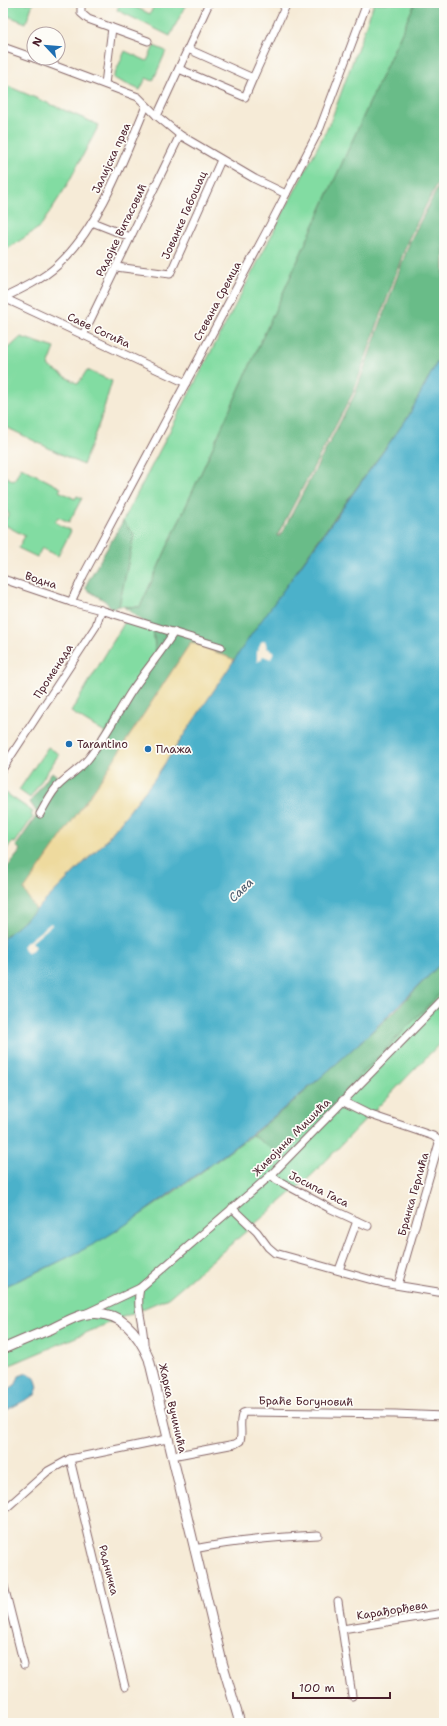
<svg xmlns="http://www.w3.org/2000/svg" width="447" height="1726" viewBox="0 0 447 1726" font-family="'Shantell Sans',sans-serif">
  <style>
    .green { fill: #82dca2; stroke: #667e66 }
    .forest { fill: #69bc88; stroke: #5a6e5a }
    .sand { fill: #eeda9e; stroke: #9c7c64 }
    .water { fill: #4bb1ca; stroke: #4a687a }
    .pier { fill: #f6ebd7 }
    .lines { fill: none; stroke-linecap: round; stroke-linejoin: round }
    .minor-casing { stroke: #866667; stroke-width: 9 }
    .tertiary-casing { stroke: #866667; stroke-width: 11 }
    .minor { stroke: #fff; stroke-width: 7 }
    .tertiary { stroke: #fff; stroke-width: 9 }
    .poi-dot { fill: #1f6fb2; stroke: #fdfcf7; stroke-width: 1.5 }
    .labels { text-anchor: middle; stroke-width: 3.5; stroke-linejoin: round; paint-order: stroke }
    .street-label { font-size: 11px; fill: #4a1f2b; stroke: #fdfcf7 }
    .poi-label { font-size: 11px; fill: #4a1f2b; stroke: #fdfcf7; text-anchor: start }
    .water-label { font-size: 12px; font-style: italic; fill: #4a596b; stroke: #fdfcf7 }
  </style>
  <rect width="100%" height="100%" fill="#fdfcf7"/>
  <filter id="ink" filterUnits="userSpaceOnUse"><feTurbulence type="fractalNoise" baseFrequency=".025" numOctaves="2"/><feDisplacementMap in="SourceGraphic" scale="8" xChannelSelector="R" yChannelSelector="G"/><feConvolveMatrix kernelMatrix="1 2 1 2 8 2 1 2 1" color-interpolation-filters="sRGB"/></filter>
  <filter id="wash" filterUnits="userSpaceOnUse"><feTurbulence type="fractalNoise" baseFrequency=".012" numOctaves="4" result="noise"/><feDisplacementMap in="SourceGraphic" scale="16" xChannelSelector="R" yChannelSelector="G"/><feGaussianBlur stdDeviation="0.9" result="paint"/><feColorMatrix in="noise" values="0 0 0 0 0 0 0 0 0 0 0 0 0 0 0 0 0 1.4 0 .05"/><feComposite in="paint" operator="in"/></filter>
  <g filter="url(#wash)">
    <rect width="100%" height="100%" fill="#f6ebd7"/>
    <g class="green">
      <polygon points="3,3 33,3 26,23 3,14"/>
      <polygon points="120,3 127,3 150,14 155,3 183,3 186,4 170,36 117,10"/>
      <polygon points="374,3 415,3 140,607 119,606 134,535 123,521 330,123"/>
      <polygon points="154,46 166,51 153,81 146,78 140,90 113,78 125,51 147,61"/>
      <polygon points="3,84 99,125 66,187 40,227 3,252"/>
      <polygon points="21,337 55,348 48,366 78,384 87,370 112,381 100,421 83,465 6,427 3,435 3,345 9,348"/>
      <polygon points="21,467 61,488 59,491 75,499 77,496 82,498 69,522 58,517 55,522 71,531 58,556 42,548 37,557 18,548 25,536 3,524 9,513 3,510 3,475 14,481"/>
      <polygon points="126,620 153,629 157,665 149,669 105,733 71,712"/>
      <polygon points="48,747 59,754 30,798 19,790"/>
      <polygon points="3,791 33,812 31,815 33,817 15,843 12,842 3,854"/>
      <path d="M 444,989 L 444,1039 L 311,1176 L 168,1298 L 3,1368 L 3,1287 C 34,1274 67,1259 96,1242 C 151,1211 201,1172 252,1135 L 282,1156 Z"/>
    </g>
    <g class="forest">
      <polygon points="415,3 444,3 444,171 408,240 353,393 277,536 280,536 355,394 410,241 444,176 444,349 408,417 317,542 235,660 191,642 102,778 25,890 36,910 3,939 3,873 21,850 16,846 38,814 30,802 52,772 59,778 80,770 149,669 157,664 153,629 124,607 140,607"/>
      <polygon points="123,521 134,535 119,606 112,609 105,601 86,589 87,583"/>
      <polygon points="444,960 444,989 282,1156 252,1135 300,1096 394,1012"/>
    </g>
    <polygon class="sand" points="191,642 235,660 153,781 104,843 36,910 24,890 102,778"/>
    <g class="water">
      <path d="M 444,349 L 444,960 C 363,1044 279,1118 183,1184 C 155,1204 126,1226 96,1243 C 66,1259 34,1274 3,1287 L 3,939 L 36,910 L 104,843 L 153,781 L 251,635 L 408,417 Z"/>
      <polygon points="27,1373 35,1377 38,1387 35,1395 3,1412 3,1394 16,1384 19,1376"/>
    </g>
    <g class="pier">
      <polygon points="265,640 267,648 274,651 271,659 263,656 261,660 257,662 257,652 261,642"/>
      <polygon points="51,923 52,925 32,942 36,947 28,953 22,946"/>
    </g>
  </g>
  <g filter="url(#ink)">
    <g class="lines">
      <g class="minor-casing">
        <g id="minor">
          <polyline points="81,3 81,13 88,19 148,41"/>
          <polyline points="3,47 34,58"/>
          <polyline points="188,49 253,78 287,3"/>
          <polyline points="34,58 138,97 157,116 180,135 255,179 286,194"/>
          <polyline points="179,69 245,97 253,78"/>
          <polyline points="105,84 112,28"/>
          <polyline points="157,116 209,3"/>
          <polyline points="92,222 130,237"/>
          <polyline points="116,267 170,274 221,160"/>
          <path d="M 3,298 C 22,289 43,279 58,265 C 100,226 124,158 146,106"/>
          <polyline points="4,298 186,383"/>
          <polyline points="83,335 180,135"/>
          <polyline points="3,579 71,602 101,610 96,626 3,768"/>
          <polyline points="71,602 83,576 271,223 320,128 367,3"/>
          <polyline points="101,610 221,647"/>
          <path d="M 40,814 C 45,805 50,795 56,788 C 66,777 79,770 88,759 C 105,738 117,714 131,692 C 145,671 161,653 174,632"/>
          <polyline points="342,1101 368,1114 433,1136 437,1139 439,1143 398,1285"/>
          <polyline points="271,1175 277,1180 329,1208 368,1226"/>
          <polyline points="232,1208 257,1232 268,1247 275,1253 383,1283 444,1293"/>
          <polyline points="339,1270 357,1221"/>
          <path d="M 140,1288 C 135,1308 145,1327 144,1347"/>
          <polyline points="87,1313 140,1288 271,1175 444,998"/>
          <path d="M 172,1456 L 235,1444 L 240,1441 C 243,1432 238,1421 243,1413 L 246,1412 L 395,1414 L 444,1416"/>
          <polyline points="70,1459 125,1687"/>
          <polyline points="3,1511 48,1471 70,1459 167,1439"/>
          <path d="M 194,1549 C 235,1541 277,1537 318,1535"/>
          <polyline points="3,1582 24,1665"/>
          <polyline points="338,1601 352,1696"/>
          <polyline points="342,1629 444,1613"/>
        </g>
      </g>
      <g class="tertiary-casing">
        <path id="tertiary" d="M 3,1349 C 19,1342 35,1335 51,1329 C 61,1324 72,1318 82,1315 C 117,1307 137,1330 149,1359 L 222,1662 L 240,1723"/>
      </g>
      <use href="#minor" class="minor"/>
      <use href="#tertiary" class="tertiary"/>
    </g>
  </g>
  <g class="poi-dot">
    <circle cx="69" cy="744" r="4"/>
    <circle cx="148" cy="749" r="4"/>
  </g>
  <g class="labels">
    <g class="street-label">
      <text transform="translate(111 158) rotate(-65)" y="4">Јалијска прва</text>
      <text transform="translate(184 215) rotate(-66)" y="4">Јованке Габошац</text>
      <text transform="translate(121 230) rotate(-64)" y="4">Радојке Витасовић</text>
      <text transform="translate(217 301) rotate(-62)" y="4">Стевана Сремца</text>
      <text transform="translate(99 330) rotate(25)" y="4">Саве Согића</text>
      <text transform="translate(41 580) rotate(18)" y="4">Водна</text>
      <text transform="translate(53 671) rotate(-57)" y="4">Променада</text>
      <text transform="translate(291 1137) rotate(-45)" y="4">Живојина Мишића</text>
      <text transform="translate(319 1189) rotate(27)" y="4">Јосипа Гаса</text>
      <text transform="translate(413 1194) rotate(-74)" y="4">Бранка Герлића</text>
      <text transform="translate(306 1401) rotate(1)" y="4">Браће Богуновић</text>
      <text transform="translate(173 1408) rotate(77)" y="4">Жарка Вучинића</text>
      <text transform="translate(109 1570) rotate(76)" y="4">Радничка</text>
      <text transform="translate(392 1610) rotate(-9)" y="4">Карађорђева</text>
    </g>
    <g class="poi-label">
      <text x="77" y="748">Tarantino</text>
      <text x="156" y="753">Плажа</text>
    </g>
    <g class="water-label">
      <text transform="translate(241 890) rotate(-44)" y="4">Сава</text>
    </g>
  </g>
  <rect width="447" height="1726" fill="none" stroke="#fdfcf7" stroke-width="16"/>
  <g transform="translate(46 46) rotate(296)"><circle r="19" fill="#fdfcf7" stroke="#b5a4a5"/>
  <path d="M0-3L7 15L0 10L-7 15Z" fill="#1f6fb2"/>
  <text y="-6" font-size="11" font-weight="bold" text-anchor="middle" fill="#4a1f2b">N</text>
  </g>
  <path d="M293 1692v6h97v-6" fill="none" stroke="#4a1f2b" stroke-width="2"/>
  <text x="299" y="1692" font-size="12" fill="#4a1f2b" stroke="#fdfcf7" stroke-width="3" paint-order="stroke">100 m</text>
</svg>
